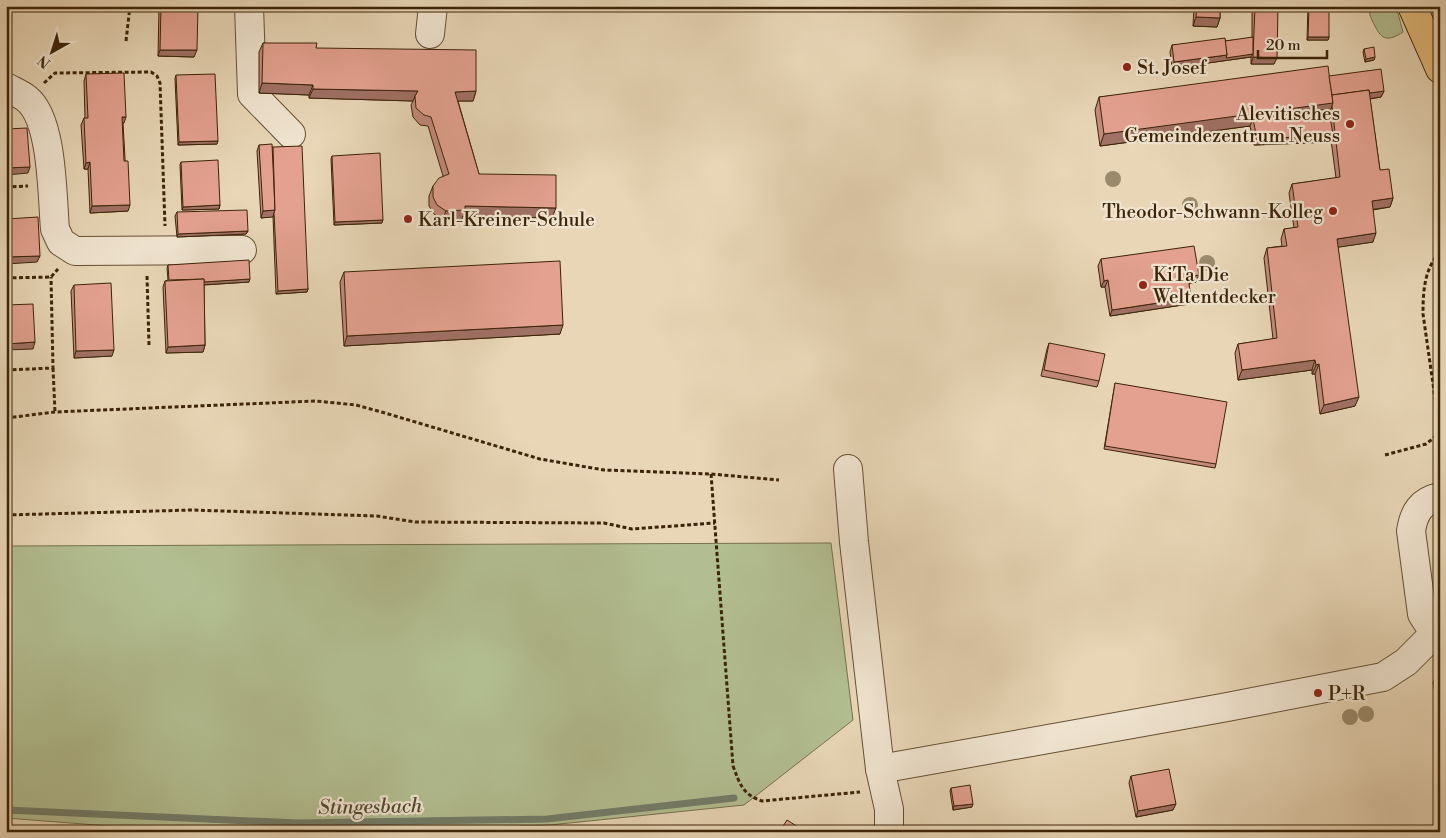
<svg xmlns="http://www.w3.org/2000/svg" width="1446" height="838" viewBox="0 0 1446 838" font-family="'Libre Bodoni',serif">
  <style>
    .green { fill: #b2be91; stroke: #77714d }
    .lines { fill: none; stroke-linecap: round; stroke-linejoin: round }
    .stream { stroke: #737d6a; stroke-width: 7 }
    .minor-casing { stroke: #675034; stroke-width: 30 }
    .major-casing { stroke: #3c2409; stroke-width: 30 }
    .path { stroke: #3c2409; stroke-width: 3; stroke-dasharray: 4 2.5; stroke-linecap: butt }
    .minor { stroke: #f0e4d0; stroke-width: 28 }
    .major { stroke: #e4bb7b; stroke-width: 28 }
    .tree { fill: #9a896a }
    .wall { fill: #c48a7c; stroke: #3c2409 }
    .shaded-wall { fill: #a07165; stroke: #3c2409 }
    .building { fill: #e4a190; stroke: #3c2409 }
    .poi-dot { fill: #8f2418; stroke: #f0e4d0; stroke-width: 2 }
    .labels { text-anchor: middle; stroke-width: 4.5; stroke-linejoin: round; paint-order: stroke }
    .poi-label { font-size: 19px; fill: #3c2409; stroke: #f0e4d0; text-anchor: start }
    .water-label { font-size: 20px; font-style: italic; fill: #534931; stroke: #f0e4d0 }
  </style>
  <rect width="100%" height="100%" fill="#e8d6b6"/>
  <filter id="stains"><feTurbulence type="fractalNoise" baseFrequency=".004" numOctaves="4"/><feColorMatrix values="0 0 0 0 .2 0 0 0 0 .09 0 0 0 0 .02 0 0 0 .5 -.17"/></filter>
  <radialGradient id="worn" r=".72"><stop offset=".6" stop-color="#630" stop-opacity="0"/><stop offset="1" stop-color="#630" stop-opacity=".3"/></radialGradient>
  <g class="green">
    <path d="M 1369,6 L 1396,6 L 1403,32 C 1389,41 1382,41 1375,26 C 1371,19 1369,14 1369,6 Z"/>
    <polygon points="1424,6 1437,6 1440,13 1440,48"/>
    <polygon points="831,543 853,720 744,805 550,825 331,832 269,832 122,827 6,818 6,546"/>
  </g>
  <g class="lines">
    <polyline class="stream" points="6,810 298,823 547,819 734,798"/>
    <g class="minor-casing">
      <g id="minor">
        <polyline points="249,6 252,94 291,134"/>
        <polyline points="430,34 433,6"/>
        <path d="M 6,87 C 13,91 21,94 27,99 C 53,120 52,196 55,229 L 61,242 L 75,251 L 242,250"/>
        <polyline points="848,469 854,542 880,769 889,809 889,832"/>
        <path d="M 1440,497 C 1421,501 1414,512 1411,531 L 1422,614 L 1429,625 L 1440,633"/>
        <polyline points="880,769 1222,708 1383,677 1406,662 1436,632"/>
      </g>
    </g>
    <g class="major-casing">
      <polyline id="major" points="1412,6 1440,69"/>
    </g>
    <g class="path">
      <polyline points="126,41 130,6"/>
      <polyline points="44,83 55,73 151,72 157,76 160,83 165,226"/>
      <polyline points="6,187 28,186"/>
      <polyline points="147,276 149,345"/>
      <polyline points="6,278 51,277 58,269"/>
      <polyline points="53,368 55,412"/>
      <polyline points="6,370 53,368 51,277"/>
      <polyline points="1433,392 1440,393"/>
      <polyline points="6,418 55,412 316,401 356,405 385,413 540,459 604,470 711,474 779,480"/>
      <path d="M 1385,455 L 1426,444 L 1436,436 L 1439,426 L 1423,314 C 1423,292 1424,269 1440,252"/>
      <path d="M 711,474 L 733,766 C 740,784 742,794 762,801 L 860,792"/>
      <polyline points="6,515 192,510 377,516 415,522 604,523 632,529 715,523"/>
    </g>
    <use href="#minor" class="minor"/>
    <use href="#major" class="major"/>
  </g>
  <g class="tree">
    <circle cx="1113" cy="179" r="8"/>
    <circle cx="1190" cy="205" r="8"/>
    <circle cx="1207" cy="263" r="8"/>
    <circle cx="1366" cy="714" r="8"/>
    <circle cx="1350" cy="717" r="8"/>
  </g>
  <g class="wall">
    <polygon points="159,6 198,6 194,57 158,56"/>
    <polygon points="1194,6 1220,6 1220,18 1217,27 1193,26"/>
    <polygon points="1252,6 1278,6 1274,64 1251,64 1251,57 1172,68 1170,52 1172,45 1225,41 1252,38"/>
    <polygon points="1308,6 1318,6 1329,37 1328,40 1307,40"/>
    <polygon points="263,43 316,48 476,91 473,101 458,101 479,174 552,218 463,216 462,219 442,220 434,214 429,206 429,196 433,186 443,176 428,126 420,125 413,117 411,105 413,101 309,98 309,95 259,93 259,52"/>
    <polygon points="1364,49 1375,57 1374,60 1365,62 1363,52"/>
    <polygon points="86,74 124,123 123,123 128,211 90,213 88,169 84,169 81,125 84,118 85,118 84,81"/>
    <polygon points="176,75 217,144 178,145 175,79"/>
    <polygon points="1329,76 1384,91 1381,97 1370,99 1380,170 1393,198 1390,207 1373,210 1373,242 1338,247 1355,406 1320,414 1315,374 1312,374 1312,370 1238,380 1235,353 1238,344 1273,339 1264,258 1267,248 1282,246 1281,239 1284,229 1294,228 1289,193 1292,184 1336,178 1331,140 1331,142 1254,145 1250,126 1100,146 1095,110 1099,97"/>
    <polygon points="259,145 273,147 308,289 307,292 276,294 273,216 261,218 257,151"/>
    <polygon points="332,156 382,223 334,225 331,159"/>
    <polygon points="181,162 220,205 219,209 182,210 180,165"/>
    <polygon points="177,212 248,231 246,234 177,237 175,216"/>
    <polygon points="1101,259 1196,282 1189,283 1189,304 1110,316 1105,287 1101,287 1098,266"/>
    <polygon points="168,265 249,282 204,285 205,345 203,352 166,353 163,287 165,281 168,280 167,268"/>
    <polygon points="344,272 560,334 344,346 340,282"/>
    <polygon points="74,285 112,356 74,358 71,291"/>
    <polygon points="1049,343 1099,381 1097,387 1041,376 1047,349"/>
    <polygon points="1115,383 1216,464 1215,468 1104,449"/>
    <polygon points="1440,676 1440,718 1433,683 1435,677"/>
    <polygon points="1131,776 1173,810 1136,817 1129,783"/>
    <polygon points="951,788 972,807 953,810 950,791"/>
  </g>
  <g class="shaded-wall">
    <polygon points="1196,17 1220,18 1217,27 1193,26"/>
    <polygon points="1308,37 1329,37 1328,40 1307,40"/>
    <polygon points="160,50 197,50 194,57 158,56"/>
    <polygon points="1253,54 1251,57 1172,68 1174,62 1227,55"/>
    <polygon points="1253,57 1277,58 1274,64 1251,64"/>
    <polygon points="1375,57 1374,60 1365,62 1366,59"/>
    <polygon points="262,83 313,85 309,95 259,93"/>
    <polygon points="313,89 418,91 415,96 413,101 309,98"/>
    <polygon points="476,91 473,101 452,101 455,92"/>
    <polygon points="1384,91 1381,97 1333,104 1328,115 1253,119 1250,126 1100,146 1104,134 1331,98"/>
    <polygon points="122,117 126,117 124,123 120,123"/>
    <polygon points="1333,135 1331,142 1254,145 1257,139"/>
    <polygon points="218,141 217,144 178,145 179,142"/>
    <polygon points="90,162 88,169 84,169 86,163"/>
    <polygon points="30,167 28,173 6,175 6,168"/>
    <polygon points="1393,198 1390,207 1368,210 1372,201"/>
    <polygon points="130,205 128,211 90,213 92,206"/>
    <polygon points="220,205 219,209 182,210 183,207"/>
    <polygon points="465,206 556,208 552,218 463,216 462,219 442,220 446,211"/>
    <polygon points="275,210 273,217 261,218 263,211"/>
    <polygon points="383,220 382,223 334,225 335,222"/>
    <polygon points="248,231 246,234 177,237 178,234"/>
    <polygon points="1376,233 1373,242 1333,248 1337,239"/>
    <polygon points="40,256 37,262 6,264 6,257"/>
    <polygon points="1199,275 1196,282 1186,284 1188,277"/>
    <polygon points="250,279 249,282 168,287 169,284"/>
    <polygon points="1108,280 1105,287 1101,287 1104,281"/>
    <polygon points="308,289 307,292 276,294 278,291"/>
    <polygon points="1191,298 1189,304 1110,316 1112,310"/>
    <polygon points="563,325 560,334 344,346 347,336"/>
    <polygon points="35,342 33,349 6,350 6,344"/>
    <polygon points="205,345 203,352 166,353 168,347"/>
    <polygon points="114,350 112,356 74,358 76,351"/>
    <polygon points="1315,360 1312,370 1238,380 1242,370"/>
    <polygon points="1319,364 1315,374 1312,374 1316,365"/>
    <polygon points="1359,397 1355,406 1320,414 1324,405"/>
    <polygon points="973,804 972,807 953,810 954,806"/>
    <polygon points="1176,804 1173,810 1136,817 1138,811"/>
  </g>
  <g class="building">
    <polygon points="161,6 198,6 197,50 160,50"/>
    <polygon points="1197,6 1220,6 1220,18 1196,17"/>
    <polygon points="1255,6 1278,6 1277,58 1253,57"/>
    <polygon points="1309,6 1318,6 1318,8 1329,8 1329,37 1308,37"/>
    <polygon points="1253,37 1253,54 1226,58 1227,55 1225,41"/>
    <polygon points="1225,38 1227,55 1174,62 1172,45"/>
    <polygon points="263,43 317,43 316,48 476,50 476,91 455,92 479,174 556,175 556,208 465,206 465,210 446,211 437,205 433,197 433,186 439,178 449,174 431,117 424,115 416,108 415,96 418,91 313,89 313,85 262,83"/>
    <polygon points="1374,47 1375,57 1366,59 1364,49"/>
    <polygon points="1328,66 1333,103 1104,134 1099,97"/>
    <polygon points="1381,69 1384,91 1370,93 1369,90 1332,95 1329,76"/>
    <polygon points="124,73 126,117 122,117 124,161 128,161 130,205 92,206 90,162 86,163 85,140 84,118 88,118 86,74"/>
    <polygon points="215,74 218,141 179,142 176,75"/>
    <polygon points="1369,90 1380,170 1389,169 1393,198 1372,201 1376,233 1337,239 1359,397 1324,405 1319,364 1316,365 1315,360 1242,370 1238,344 1277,338 1267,248 1287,246 1284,229 1298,227 1292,184 1340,177 1332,106 1333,103 1332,95"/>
    <polygon points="1329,109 1333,135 1257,139 1253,119"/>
    <polygon points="27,128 30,167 6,168 6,129"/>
    <polygon points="272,144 275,210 263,211 259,145"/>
    <polygon points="302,146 308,289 278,291 274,213 275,210 273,147"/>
    <polygon points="380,153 383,220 335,222 332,156"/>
    <polygon points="218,160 220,205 183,207 181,162"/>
    <polygon points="247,210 248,231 178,234 177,212"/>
    <polygon points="38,217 40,256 6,257 6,219"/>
    <polygon points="1194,246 1199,275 1188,277 1191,298 1112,310 1108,280 1104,281 1101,259"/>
    <polygon points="249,260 250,279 204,282 204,279 169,280 168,265"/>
    <polygon points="560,261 563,325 347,336 344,272"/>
    <polygon points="204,279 205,345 168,347 165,281"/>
    <polygon points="111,283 114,350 76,351 74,285"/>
    <polygon points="33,304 35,342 6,344 6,305"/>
    <polygon points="1049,343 1105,354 1099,381 1044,370"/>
    <polygon points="1115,383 1227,402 1216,464 1105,446"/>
    <polygon points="1440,676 1440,700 1435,677"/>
    <polygon points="1169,769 1176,804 1138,811 1131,776"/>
    <polygon points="970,785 973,804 954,806 951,788"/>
    <polygon points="787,820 806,832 777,832 780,831"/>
  </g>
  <g class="poi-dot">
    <circle cx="1127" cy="67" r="5"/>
    <circle cx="1350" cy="124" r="5"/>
    <circle cx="1333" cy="211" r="5"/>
    <circle cx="408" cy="219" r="5"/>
    <circle cx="1143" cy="285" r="5"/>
    <circle cx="1318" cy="693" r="5"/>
  </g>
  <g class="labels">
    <g class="poi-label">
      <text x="1137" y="74">St. Josef</text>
      <text x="1340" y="120" text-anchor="end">Alevitisches<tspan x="1340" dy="22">Gemeindezentrum Neuss</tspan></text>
      <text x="1323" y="218" text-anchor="end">Theodor-Schwann-Kolleg</text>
      <text x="418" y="226">Karl-Kreiner-Schule</text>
      <text x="1153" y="281">KiTa Die<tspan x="1153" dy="22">Weltentdecker</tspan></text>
      <text x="1328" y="700">P+R</text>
    </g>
    <g class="water-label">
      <text transform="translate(370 806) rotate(-1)" y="7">Stingesbach</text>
    </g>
  </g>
  <rect width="1446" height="838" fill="none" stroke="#e8d6b6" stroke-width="25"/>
  <rect x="8" y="8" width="1431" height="823" fill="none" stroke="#3c2409" stroke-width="2.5"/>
  <rect x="12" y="12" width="1421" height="813" fill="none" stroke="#3c2409"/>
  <g transform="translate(52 52) rotate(219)" stroke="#f0e4d0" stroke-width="4" paint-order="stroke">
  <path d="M0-4L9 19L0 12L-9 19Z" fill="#3c2409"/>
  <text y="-8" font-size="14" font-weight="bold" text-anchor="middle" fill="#3c2409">N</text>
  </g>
  <path d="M1258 50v8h69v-8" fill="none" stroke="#3c2409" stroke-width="2.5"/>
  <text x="1266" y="50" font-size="15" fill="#3c2409" stroke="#f0e4d0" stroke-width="4" paint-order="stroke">20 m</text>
  <rect width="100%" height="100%" filter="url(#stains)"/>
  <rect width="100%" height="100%" fill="url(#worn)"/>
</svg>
